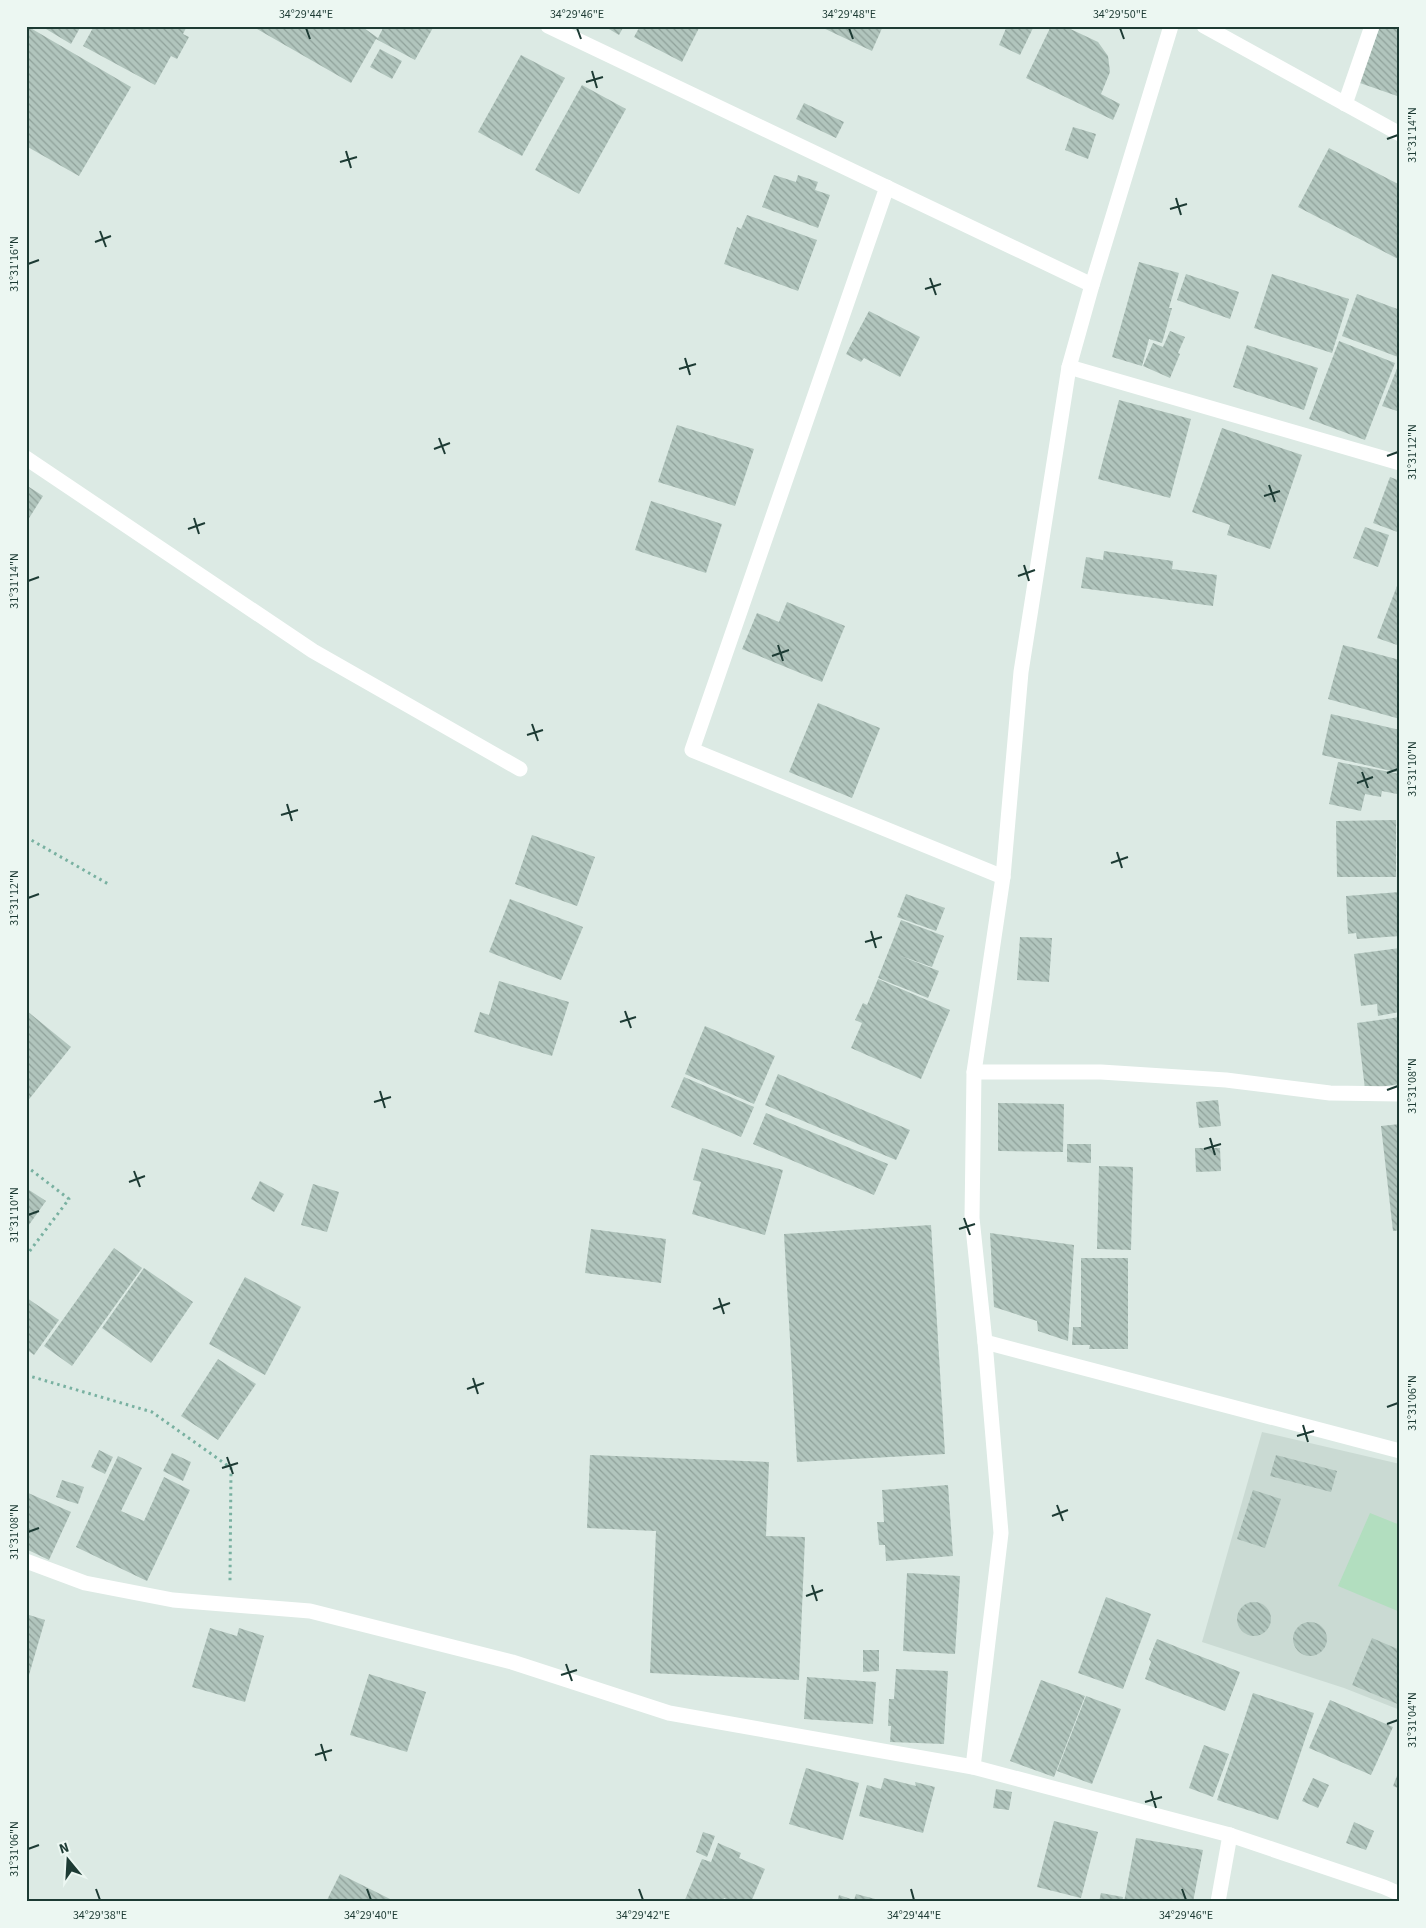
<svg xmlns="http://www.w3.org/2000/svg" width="1426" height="1928" font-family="'Source Sans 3',sans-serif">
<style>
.built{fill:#cadad3}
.pitch{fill:#b2debf}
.building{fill:url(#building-back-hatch)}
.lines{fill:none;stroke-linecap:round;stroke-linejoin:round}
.path{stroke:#79b1a1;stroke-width:3;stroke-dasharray:2.5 4;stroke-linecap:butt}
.minor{stroke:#fff;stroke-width:15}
.ticks{fill:none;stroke:#1d3b34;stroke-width:2}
.neatline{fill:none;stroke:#1d3b34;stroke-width:2}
.ticks-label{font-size:12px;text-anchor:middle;fill:#1d3b34}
</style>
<defs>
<pattern id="building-back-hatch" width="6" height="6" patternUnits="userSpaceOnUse" patternTransform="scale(1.25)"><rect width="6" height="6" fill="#b1c5bd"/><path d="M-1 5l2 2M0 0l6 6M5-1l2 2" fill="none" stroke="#8fa19a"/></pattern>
</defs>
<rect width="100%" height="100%" fill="#dceae4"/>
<path class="built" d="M1262,1432L1400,1464V1710L1344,1688L1202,1642Z"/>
<path class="pitch" d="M1370,1513L1400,1525V1612L1338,1586Z"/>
<g class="building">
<path d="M27,26L131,87L79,176L26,146Z"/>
<path d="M41,26H81L71,44Z"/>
<path d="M94,26H187L183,34L189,37L177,59L171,56L155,85L83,46Z"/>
<path d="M252,26H361L378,38L384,26H434L415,60L376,39L351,83Z"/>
<path d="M604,26H624L619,35Z"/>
<path d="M640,26H700L682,62L634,37Z"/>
<path d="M819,26H883L872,51Z"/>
<path d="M1007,26H1034L1020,55L999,45Z"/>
<path d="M1051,26H1064L1098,42L1108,56L1110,72L1101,94L1120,104L1113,120L1026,78Z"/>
<path d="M1380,26H1400V97L1360,83Z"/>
<path d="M380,49L402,61L392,79L370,67Z"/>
<path d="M521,55L565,78L522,156L478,132Z"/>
<path d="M582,85L626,109L579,194L535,170Z"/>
<path d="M804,103L844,122L836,138L796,119Z"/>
<path d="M1073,127L1096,134L1088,159L1065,150Z"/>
<path d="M1329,148L1400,185V260L1298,207Z"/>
<path d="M774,175L796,182L798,175L818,182L815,190L830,195L818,228L762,207Z"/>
<path d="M747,215L817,240L798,291L724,264L737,227L741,229Z"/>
<path d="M1139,262L1179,273L1169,308H1172L1162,343L1149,339L1142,366L1112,357Z"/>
<path d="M1186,274L1239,292L1230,319L1177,300Z"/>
<path d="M1272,274L1349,299L1332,353L1254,328Z"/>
<path d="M1357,294L1400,310V351L1398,357L1342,336Z"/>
<path d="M869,311L920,337L900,377L864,358L861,362L846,354Z"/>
<path d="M1170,331L1185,337L1178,353L1180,354L1170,378L1143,366L1153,343L1163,347Z"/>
<path d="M1339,341L1395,363L1365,440L1309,419Z"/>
<path d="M1247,345L1318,368L1304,410L1233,387Z"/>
<path d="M1400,361V412L1382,406Z"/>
<path d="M1119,400L1191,419L1170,498L1098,479Z"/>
<path d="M677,425L754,449L735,506L658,482Z"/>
<path d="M1222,428L1302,455L1270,549L1227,535L1230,525L1192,512Z"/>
<path d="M1390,477L1400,481V533L1373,523Z"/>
<path d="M26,485L43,496L26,523Z"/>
<path d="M651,501L722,524L706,573L635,550Z"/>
<path d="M1365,527L1389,535L1378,567L1353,558Z"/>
<path d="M1104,551L1173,561L1172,569L1217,575L1213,606L1081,588L1086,557L1103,560Z"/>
<path d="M1397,586L1400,587V646L1377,638Z"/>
<path d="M787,602L845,626L822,682L742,649L757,613L779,622Z"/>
<path d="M1343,645L1400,660V719L1328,699Z"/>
<path d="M818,703L880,728L852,798L789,772Z"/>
<path d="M1331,714L1400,730V773L1322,755Z"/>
<path d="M1338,762L1400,774L1397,794L1382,791L1381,797L1365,794L1361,811L1329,804Z"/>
<path d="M1396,820V877H1337L1336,821Z"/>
<path d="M532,835L595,857L577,906L515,884Z"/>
<path d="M1400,892V936L1357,939L1356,933L1348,934L1346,896Z"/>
<path d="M906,894L945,908L936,931L897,917Z"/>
<path d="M510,899L583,927L561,980L489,952Z"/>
<path d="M901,920L944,936L932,967L898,955L939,971L928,998L878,978Z"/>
<path d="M1020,937L1052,938L1049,982L1017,980Z"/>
<path d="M1400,948V1000L1398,1001L1399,1012L1378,1016L1377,1004L1361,1006L1354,954Z"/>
<path d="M878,979L950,1010L921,1079L851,1048L862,1023L855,1020L863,1003L867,1005Z"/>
<path d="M499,981L569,1002L552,1056L474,1032L480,1012L489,1015Z"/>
<path d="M27,1011L71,1047L26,1103V1013Z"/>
<path d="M1400,1017V1084L1365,1089L1357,1023Z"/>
<path d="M705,1026L775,1056L754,1104L685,1074Z"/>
<path d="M778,1074L910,1130L896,1160L765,1105Z"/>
<path d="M684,1077L754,1107L741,1137L671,1107Z"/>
<path d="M1218,1100L1221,1126L1199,1128L1196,1102Z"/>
<path d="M998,1103L1064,1104L1063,1152L998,1151Z"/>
<path d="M766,1113L888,1164L874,1195L753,1144Z"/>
<path d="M1400,1124V1230L1393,1231L1381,1126Z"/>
<path d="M1067,1144H1091V1163L1067,1162Z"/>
<path d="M702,1148L783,1170L765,1235L692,1214L701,1182L693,1180Z"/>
<path d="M1195,1148H1220L1221,1171L1196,1172Z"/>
<path d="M1099,1166L1133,1167L1131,1250L1097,1249Z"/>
<path d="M260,1181L284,1194L274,1212L251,1199Z"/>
<path d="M313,1184L339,1192L327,1232L301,1225Z"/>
<path d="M26,1188L46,1201L26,1229Z"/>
<path d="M931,1225L945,1454L797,1462L784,1234Z"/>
<path d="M591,1229L666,1239L661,1283L585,1273Z"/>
<path d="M990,1233L1074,1245L1068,1341L1038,1331L1037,1321L994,1307Z"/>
<path d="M114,1248L142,1268L72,1366L44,1346Z"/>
<path d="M1081,1258H1128V1349H1089L1090,1345H1072L1073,1327H1081Z"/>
<path d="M144,1268L193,1302L151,1363L102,1328Z"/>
<path d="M245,1277L301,1307L265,1375L209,1344Z"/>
<path d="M27,1298L59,1320L34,1355L26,1349Z"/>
<path d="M218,1359L256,1384L218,1440L181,1416Z"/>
<path d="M99,1450L113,1457L105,1474L91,1467Z"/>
<path d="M172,1453L191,1462L183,1481L163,1471Z"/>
<path d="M590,1455L769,1462L766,1536L805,1537L799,1680L650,1673L656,1531L587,1528Z"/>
<path d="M1276,1455L1337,1471L1331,1492L1270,1476Z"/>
<path d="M118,1456L142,1468L121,1511L144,1521L164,1477L190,1490L147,1581L76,1547Z"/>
<path d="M62,1480L84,1487L78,1504L56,1497Z"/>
<path d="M948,1485L953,1556L886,1561L885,1545H879L877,1522H884L882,1490Z"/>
<path d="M1253,1490L1281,1499L1265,1548L1237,1539Z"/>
<path d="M26,1492L71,1512L49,1560L26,1549V1523L28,1519H26Z"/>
<path d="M907,1573L960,1576L955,1654L903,1651Z"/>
<path d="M1106,1597L1151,1614L1123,1689L1078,1673Z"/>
<circle cx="1254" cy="1619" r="17"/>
<path d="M26,1614L45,1620L29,1675L26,1674Z"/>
<circle cx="1310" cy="1639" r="17"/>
<path d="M210,1628L237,1636L239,1628L264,1636L245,1702L192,1687Z"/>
<path d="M1372,1638L1400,1650V1705L1352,1685Z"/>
<path d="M1157,1639L1240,1672L1225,1711L1145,1679L1151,1662L1149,1659Z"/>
<path d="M863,1650H879V1671L863,1672Z"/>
<path d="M896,1669L948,1671L944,1744L890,1742L891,1726H888L889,1699H894Z"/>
<path d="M369,1674L426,1692L407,1752L350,1735Z"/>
<path d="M807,1677L876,1682L873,1724L804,1719Z"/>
<path d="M1041,1680L1085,1696L1054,1777L1010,1761Z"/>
<path d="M1253,1693L1314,1713L1278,1820L1217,1800Z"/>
<path d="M1086,1696L1121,1709L1092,1784L1057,1771Z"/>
<path d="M1330,1700L1393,1727L1371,1775L1309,1748Z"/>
<path d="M1204,1745L1229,1754L1213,1797L1189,1788Z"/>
<path d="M806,1768L859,1783L843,1840L789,1824Z"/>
<path d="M1400,1768V1789L1393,1786Z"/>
<path d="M884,1778L916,1786L915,1782L935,1787L923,1833L859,1816L867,1785L881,1789Z"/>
<path d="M1313,1778L1329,1785L1318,1808L1302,1801Z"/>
<path d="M996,1789L1012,1792L1009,1810L993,1808Z"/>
<path d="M1054,1821L1098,1832L1081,1898L1037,1887Z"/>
<path d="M1354,1822L1374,1831L1366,1850L1346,1843Z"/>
<path d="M703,1832L715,1836L707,1857L696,1852Z"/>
<path d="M1136,1838L1203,1850L1193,1902H1124Z"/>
<path d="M718,1843L741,1853L739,1858L765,1869L751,1902H733L724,1898L722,1902H684L702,1859L711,1862Z"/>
<path d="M340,1874L396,1902H326Z"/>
<path d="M1101,1893L1123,1897L1122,1902H1099Z"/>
<path d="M856,1894L883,1901V1902H837L839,1895L854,1900Z"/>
</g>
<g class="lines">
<g class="path">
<path d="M26,837L110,885"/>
<path d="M26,1166L69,1199L26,1256"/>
<path d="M26,1375L152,1412L231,1468L230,1581"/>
</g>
<g class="minor">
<path d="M548,26L1092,285"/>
<path d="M1204,26L1400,134"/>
<path d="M1345,104L1372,26"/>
<path d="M887,187L692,750L1003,877"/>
<path d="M1069,367L1400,463"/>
<path d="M26,458L313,651L520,769"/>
<path d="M974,1072H1101L1226,1080L1330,1093L1400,1094"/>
<path d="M985,1342L1400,1451"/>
<path d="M26,1561L85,1583L173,1600L310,1611L512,1662L669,1713L973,1767L1230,1835L1384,1887L1400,1894"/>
<path d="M973,1767L1001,1533L985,1342L972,1218L974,1072L1003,877L1021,672L1069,367L1092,285L1171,26"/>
<path d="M1218,1902L1230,1835"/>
</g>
</g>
<path class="ticks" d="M306,28L310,39M577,28L581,39M849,28L853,39M1120,28L1124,39M592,71L597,88M586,82L603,77M1387,139L1398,135M346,151L351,168M340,162L357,157M1176,198L1181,215M1170,209L1187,204M100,231L106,247M95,242L111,236M28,264L39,260M930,278L936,295M925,289L941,284M685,358L690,375M679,369L696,364M439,438L445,454M434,449L450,443M1387,456L1398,452M1269,485L1275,502M1264,496L1280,491M194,518L199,534M188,529L205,523M1024,565L1029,581M1018,576L1035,570M28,581L39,577M778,645L783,661M772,656L789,650M532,724L538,741M527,735L543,730M1362,772L1368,788M1387,773L1398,769M1357,783L1373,777M287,804L292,821M281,815L298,810M1117,852L1122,868M1111,863L1128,857M28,898L39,894M871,931L876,948M865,942L882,937M625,1011L631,1028M620,1022L636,1017M1387,1090L1398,1086M380,1091L385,1108M374,1102L391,1097M1210,1138L1215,1155M1204,1149L1221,1144M134,1171L140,1187M129,1182L145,1176M28,1215L39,1211M964,1218L970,1235M959,1229L975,1224M719,1298L724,1314M713,1309L730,1303M473,1378L478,1394M467,1389L484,1383M1387,1407L1398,1403M1303,1425L1308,1442M1297,1436L1314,1431M227,1457L233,1474M222,1468L238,1463M1057,1505L1063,1521M1052,1516L1068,1510M28,1532L39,1528M812,1585L817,1601M806,1596L823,1590M566,1664L572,1681M561,1675L577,1670M1387,1724L1398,1720M321,1744L326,1761M315,1755L332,1750M1151,1791L1156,1808M1145,1802L1162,1797M28,1849L39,1845M96,1889L100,1900M367,1889L371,1900M639,1889L643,1900M911,1889L914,1900M1182,1889L1186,1900"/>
<rect width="1426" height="1928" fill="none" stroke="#ecf7f2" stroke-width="55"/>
<g transform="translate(68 1860) rotate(342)" stroke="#ecf7f2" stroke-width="4" paint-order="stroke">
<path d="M0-4L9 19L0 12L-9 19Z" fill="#1d3b34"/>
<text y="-8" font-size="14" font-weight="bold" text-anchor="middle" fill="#1d3b34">N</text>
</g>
<rect x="28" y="28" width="1370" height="1872" class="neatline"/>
<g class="ticks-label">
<text x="306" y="18">34°29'44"E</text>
<text x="577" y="18">34°29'46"E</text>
<text x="849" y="18">34°29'48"E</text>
<text x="1120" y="18">34°29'50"E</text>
<text transform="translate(1412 135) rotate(-90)" y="4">31°31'14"N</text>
<text transform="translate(14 264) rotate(-90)" y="4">31°31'16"N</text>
<text transform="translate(1412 452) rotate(-90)" y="4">31°31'12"N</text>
<text transform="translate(14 581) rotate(-90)" y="4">31°31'14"N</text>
<text transform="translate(1412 769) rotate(-90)" y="4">31°31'10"N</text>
<text transform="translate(14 898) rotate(-90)" y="4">31°31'12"N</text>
<text transform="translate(1412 1086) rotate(-90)" y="4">31°31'08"N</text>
<text transform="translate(14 1215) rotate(-90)" y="4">31°31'10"N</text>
<text transform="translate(1412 1403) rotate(-90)" y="4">31°31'06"N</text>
<text transform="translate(14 1532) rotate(-90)" y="4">31°31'08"N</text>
<text transform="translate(1412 1720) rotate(-90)" y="4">31°31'04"N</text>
<text transform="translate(14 1849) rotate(-90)" y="4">31°31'06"N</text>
<text x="100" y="1919">34°29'38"E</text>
<text x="371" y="1919">34°29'40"E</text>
<text x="643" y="1919">34°29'42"E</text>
<text x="914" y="1919">34°29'44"E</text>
<text x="1186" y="1919">34°29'46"E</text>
</g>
</svg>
